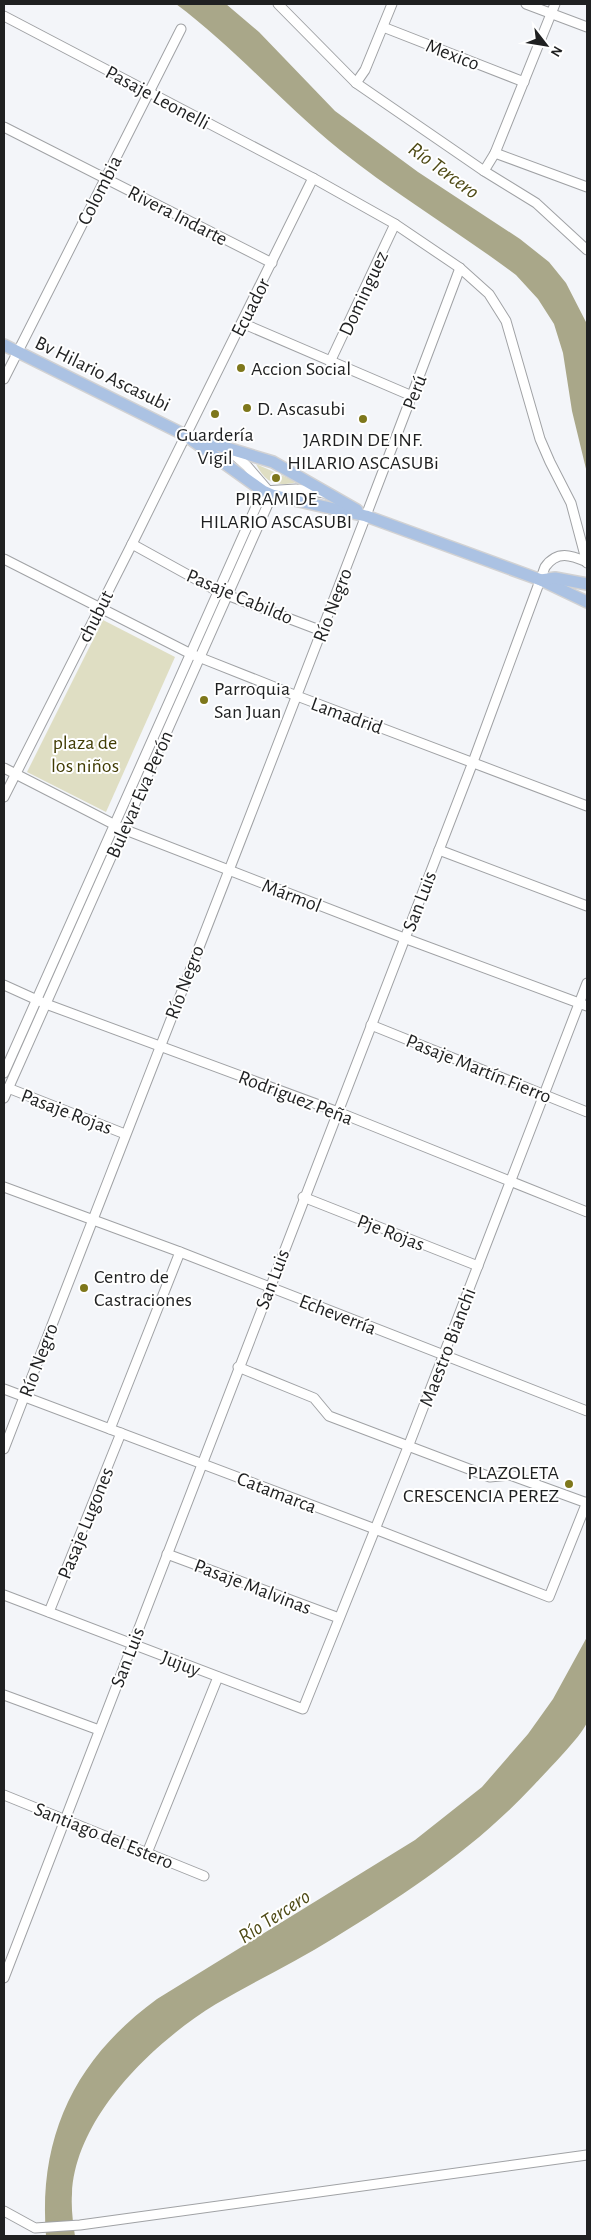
<svg xmlns="http://www.w3.org/2000/svg" width="591" height="2240" font-family="'Alegreya Sans',sans-serif">
<style>
.green{fill:#dfdec3}
.water{fill:#a9a789}
.lines{fill:none;stroke-linecap:round;stroke-linejoin:round}
.minor-casing{stroke:#a0a2a5;stroke-width:11}
.major-casing{stroke:#d2d2d3;stroke-width:14}
.minor{stroke:#fff;stroke-width:9}
.major{stroke:#abc2e3;stroke-width:11}
.poi-dot{fill:#7e771b;stroke:#fff;stroke-width:2}
.labels{text-anchor:middle;stroke-width:4;stroke-linejoin:round;paint-order:stroke}
.street-label{font-size:20px;fill:#1f2021;stroke:#fff}
.poi-label{font-size:20px;fill:#1f2021;stroke:#fff;text-anchor:start}
.park-label{font-size:20px;fill:#413c04;stroke:#fff}
.water-label{font-size:21px;font-style:italic;fill:#4e4a15;stroke:#fff}
</style>
<rect width="100%" height="100%" fill="#f3f5f9"/>
<g class="green">
<path d="M256,464L297,482C277,487 266,484 256,464Z"/>
<path d="M103,620L175,657L106,812L27,772Z"/>
</g>
<g class="water">
<path d="M176,4H226L259,32L335,111L418,172L520,239L549,262L566,283L587,324V473L572,411L563,353L554,324L538,299L516,275C459,232 396,195 340,150C283,104 235,48 176,4Z"/>
<path d="M587,1637C587,1656 587,1676 587,1696C587,1704 589,1714 587,1722C584,1734 543,1775 533,1786C475,1848 406,1894 334,1938C296,1962 255,1981 216,2004C154,2042 75,2117 72,2194C71,2208 73,2223 75,2236H46C38,2135 76,2058 157,1999L415,1840L482,1787L528,1734L553,1699Z"/>
</g>
<g class="lines">
<g class="minor-casing">
<g id="minor">
<path d="M278,4L356,83L484,171L536,203L587,250"/>
<path d="M526,4L587,27"/>
<path d="M4,16L313,178L395,224L460,268L489,294L506,321L540,439L550,462L571,503L587,563"/>
<path d="M383,27L524,82"/>
<path d="M356,83L365,70L392,4"/>
<path d="M4,127L272,263"/>
<path d="M495,153L587,187"/>
<path d="M484,171L495,153L555,4"/>
<path d="M242,323L412,396"/>
<path d="M330,362L395,224"/>
<path d="M4,379L181,29"/>
<path d="M132,544L219,592L322,631"/>
<path d="M4,559L191,654L297,696L587,806"/>
<path d="M4,768L123,829L404,938L587,1006"/>
<path d="M4,797L132,544L313,178"/>
<path d="M439,850L587,906"/>
<path d="M4,985L46,1004L338,1112L587,1212"/>
<path d="M371,1025L587,1112"/>
<path d="M4,1073L263,491L296,489L325,493"/>
<path d="M8,1088L125,1134"/>
<path d="M4,1098L272,495L247,466L227,449"/>
<path d="M4,1187L180,1252L587,1411"/>
<path d="M303,1197L478,1266"/>
<path d="M238,1367L314,1398L329,1416L490,1477L510,1475L587,1503"/>
<path d="M4,1389L375,1529L549,1597L587,1502"/>
<path d="M110,1429L180,1252"/>
<path d="M4,1449C156,1055 312,663 460,268"/>
<path d="M167,1554L339,1618"/>
<path d="M4,1595L303,1709L408,1447L587,983"/>
<path d="M49,1612L121,1433"/>
<path d="M4,1695L99,1730"/>
<path d="M4,1795L204,1876"/>
<path d="M147,1853L218,1677"/>
<path d="M4,1978L473,762L545,567C557,550 571,555 587,562"/>
<path d="M4,2211L35,2228L80,2225L587,2155"/>
</g>
</g>
<g class="major-casing">
<g id="major">
<path d="M4,345L185,435L263,491L272,495L366,516L541,580L587,602"/>
<path d="M194,438L273,462L357,510"/>
<path d="M541,580L555,578L587,584"/>
</g>
</g>
<use href="#minor" class="minor"/>
<use href="#major" class="major"/>
</g>
<g class="poi-dot">
<circle cx="241" cy="368" r="5"/>
<circle cx="247" cy="408" r="5"/>
<circle cx="215" cy="414" r="5"/>
<circle cx="363" cy="419" r="5"/>
<circle cx="276" cy="478" r="5"/>
<circle cx="204" cy="700" r="5"/>
<circle cx="84" cy="1288" r="5"/>
<circle cx="569" cy="1484" r="5"/>
</g>
<g class="labels">
<g class="street-label">
<text transform="translate(453 54) rotate(21)" y="7">Mexico</text>
<text transform="translate(158 97) rotate(28)" y="7">Pasaje Leonelli</text>
<text transform="translate(99 190) rotate(-63)" y="7">Colombia</text>
<text transform="translate(178 215) rotate(27)" y="7">Rivera Indarte</text>
<text transform="translate(363 293) rotate(-65)" y="7">Dominguez</text>
<text transform="translate(250 307) rotate(-63)" y="7">Ecuador</text>
<text transform="translate(103 373) rotate(26)" y="7">Bv Hilario Ascasubi</text>
<text transform="translate(414 392) rotate(-69)" y="7">Perú</text>
<text transform="translate(240 596) rotate(23)" y="7">Pasaje Cabildo</text>
<text transform="translate(332 605) rotate(-69)" y="7">Río Negro</text>
<text transform="translate(95 616) rotate(-63)" y="7">chubut</text>
<text transform="translate(347 715) rotate(20)" y="7">Lamadrid</text>
<text transform="translate(139 794) rotate(-66)" y="7">Bulevar Eva Perón</text>
<text transform="translate(292 895) rotate(21)" y="7">Mármol</text>
<text transform="translate(419 901) rotate(-69)" y="7">San Luis</text>
<text transform="translate(184 982) rotate(-69)" y="7">Río Negro</text>
<text transform="translate(479 1068) rotate(22)" y="7">Pasaje Martín Fierro</text>
<text transform="translate(296 1097) rotate(21)" y="7">Rodriguez Peña</text>
<text transform="translate(67 1111) rotate(21)" y="7">Pasaje Rojas</text>
<text transform="translate(391 1232) rotate(21)" y="7">Pje Rojas</text>
<text transform="translate(272 1279) rotate(-69)" y="7">San Luis</text>
<text transform="translate(338 1314) rotate(21)" y="7">Echeverría</text>
<text transform="translate(447 1347) rotate(-69)" y="7">Maestro Bianchi</text>
<text transform="translate(38 1360) rotate(-69)" y="7">Río Negro</text>
<text transform="translate(277 1492) rotate(21)" y="7">Catamarca</text>
<text transform="translate(85 1523) rotate(-68)" y="7">Pasaje Lugones</text>
<text transform="translate(253 1586) rotate(21)" y="7">Pasaje Malvinas</text>
<text transform="translate(127 1657) rotate(-69)" y="7">San Luis</text>
<text transform="translate(181 1663) rotate(21)" y="7">Jujuy</text>
<text transform="translate(104 1835) rotate(22)" y="7">Santiago del Estero</text>
</g>
<g class="poi-label">
<text x="251" y="375">Accion Social</text>
<text x="257" y="415">D. Ascasubi</text>
<text x="215" y="441" text-anchor="middle">Guardería<tspan x="215" dy="23">Vigil</tspan></text>
<text x="363" y="446" text-anchor="middle">JARDIN DE INF.<tspan x="363" dy="23">HILARIO ASCASUBi</tspan></text>
<text x="276" y="505" text-anchor="middle">PIRAMIDE<tspan x="276" dy="23">HILARIO ASCASUBI</tspan></text>
<text x="214" y="695">Parroquia<tspan x="214" dy="23">San Juan</tspan></text>
<text x="94" y="1283">Centro de<tspan x="94" dy="23">Castraciones</tspan></text>
<text x="559" y="1479" text-anchor="end">PLAZOLETA<tspan x="559" dy="23">CRESCENCIA PEREZ</tspan></text>
</g>
<g class="park-label">
<text x="85" y="749">plaza de<tspan x="85" dy="23">los niños</tspan></text>
</g>
<g class="water-label">
<text transform="translate(444 170) rotate(36)" y="7">Río Tercero</text>
<text transform="translate(274 1916) rotate(-33)" y="7">Río Tercero</text>
</g>
</g>
<rect width="591" height="2240" fill="none" stroke="#1f2021" stroke-width="10"/>
<g transform="translate(546 45) rotate(121)" stroke="#ffffff" stroke-width="4" paint-order="stroke">
<path d="M0-4L9 19L0 12L-9 19Z" fill="#1f2021"/>
<text y="-8" font-size="14" font-weight="bold" text-anchor="middle" fill="#1f2021">N</text>
</g>
</svg>
